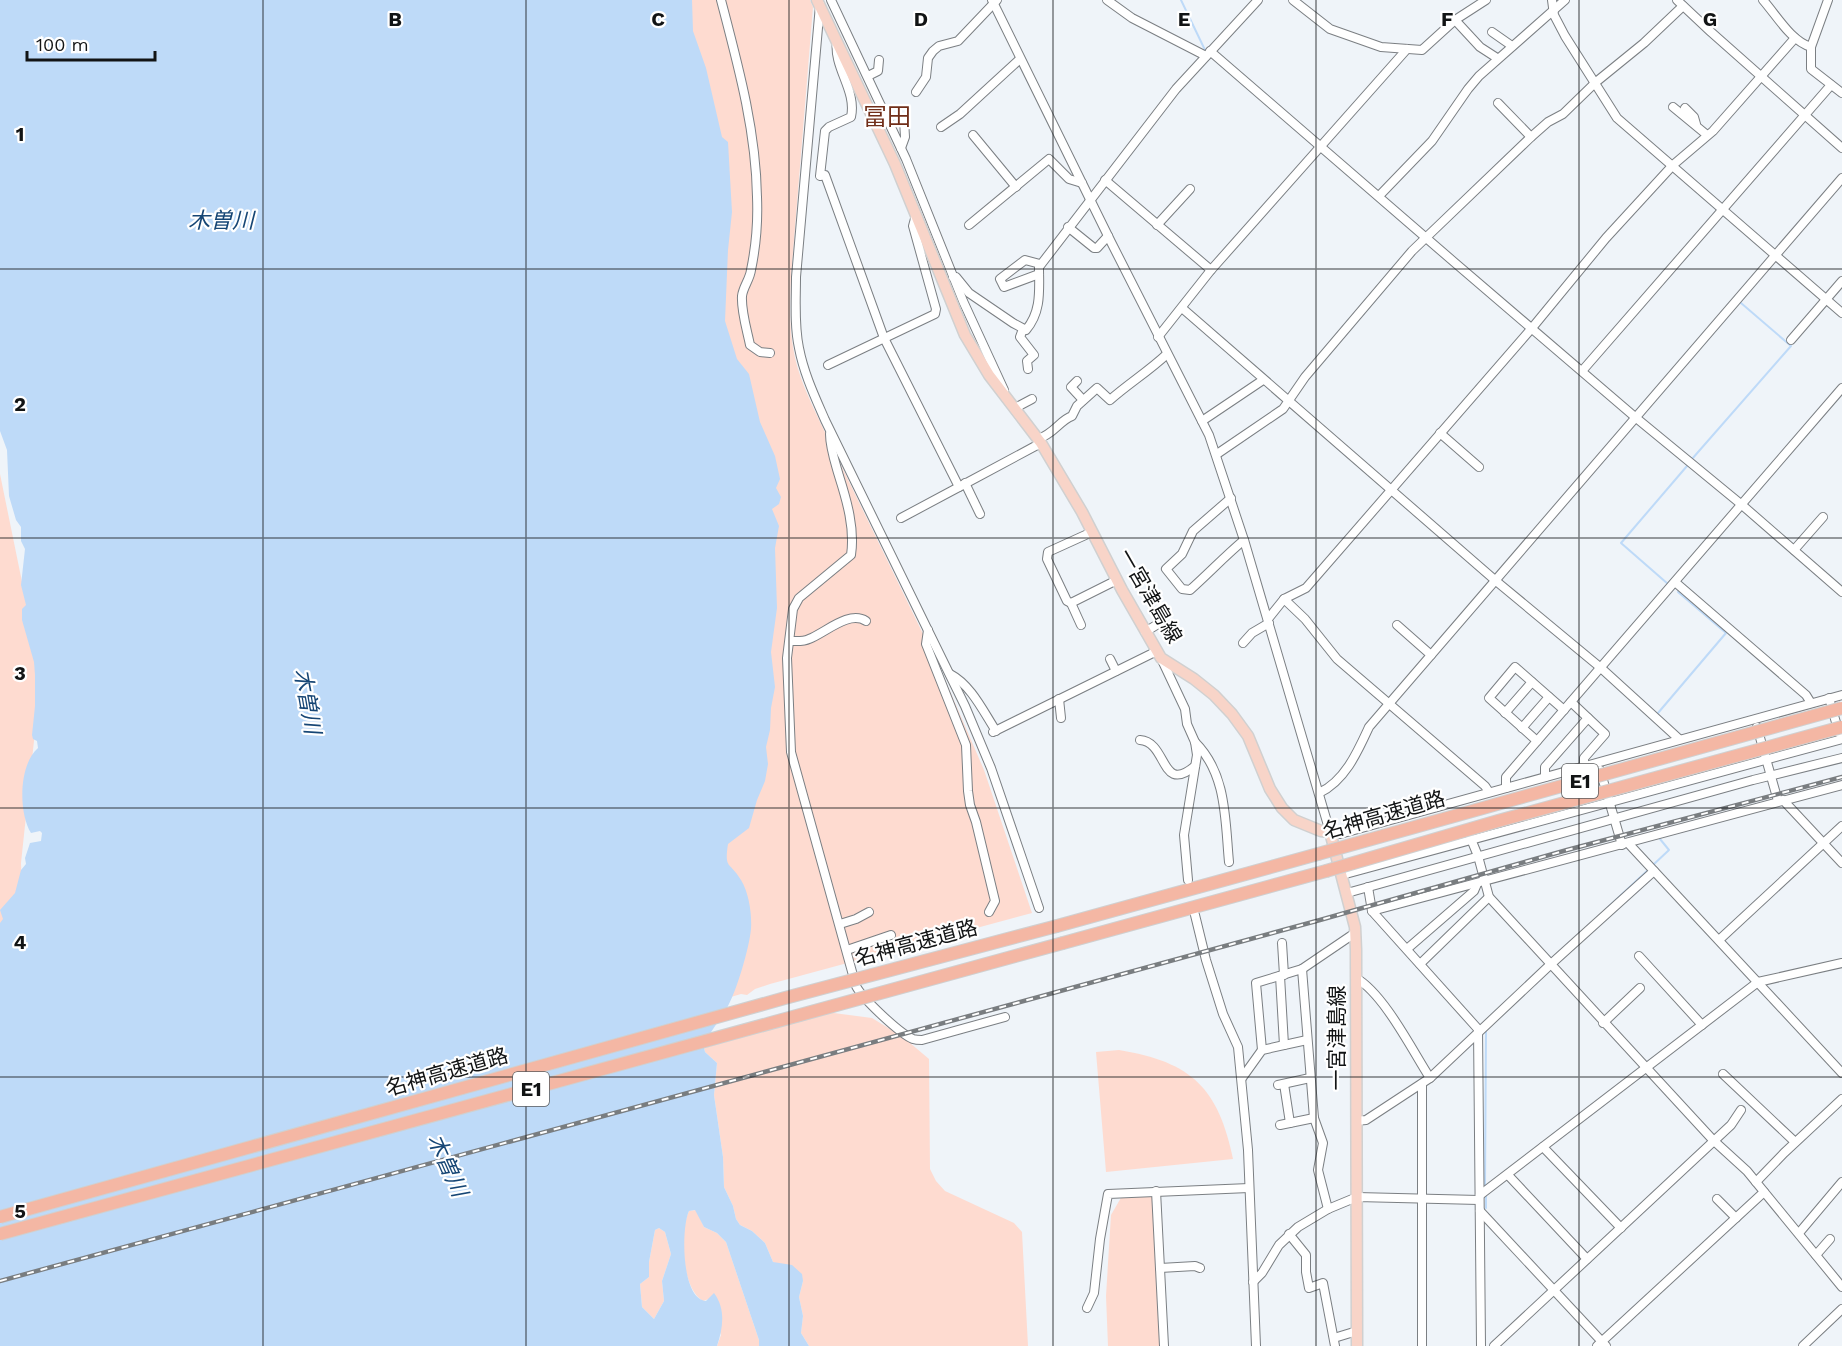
<svg xmlns="http://www.w3.org/2000/svg" width="1842" height="1346" font-family="'Work Sans','Noto Sans JP',sans-serif">
<style>
.green{fill:#fedbd0}
.water{fill:#bedaf8;fill-rule:evenodd}
.lines{fill:none;stroke-linecap:round;stroke-linejoin:round}
.stream{stroke:#bedaf8;stroke-width:2}
.minor-casing{stroke:#7b7f83;stroke-width:10}
.major-casing{stroke:#d0d0d0;stroke-width:13}
.highway-casing{stroke:#d0d0d0;stroke-width:14}
.minor{stroke:#fff;stroke-width:8}
.major{stroke:#f8d4c8;stroke-width:10}
.highway{stroke:#f4b7a4;stroke-width:12}
.rail-casing{stroke:#797d80;stroke-width:4.5}
.rail{stroke:#fff;stroke-width:2;stroke-dasharray:7;stroke-linecap:butt}
.highway-bridge-casing{stroke:#d0d0d0;stroke-width:14;stroke-linecap:butt}
.highway-bridge{stroke:#f4b7a4;stroke-width:12}
.grid{fill:none;stroke:#121415;stroke-width:1.5;stroke-opacity:0.55}
.labels{text-anchor:middle;stroke-width:4.5;stroke-linejoin:round;paint-order:stroke}
.shield{fill:#fff;stroke:#595a5b;stroke-width:1.5}
.shield-label{font-size:20px;font-weight:bold;fill:#121415}
.street-label{font-size:21px;fill:#121415;stroke:#fff}
.water-label{font-size:22px;font-style:italic;fill:#164675;stroke:#fff}
.quarter-label{font-size:24px;fill:#702e19;stroke:#fff}
.grid-label{font-size:20px;text-anchor:middle;font-weight:bold;fill:#121415;stroke:#fff;stroke-width:4.5;stroke-linejoin:round;paint-order:stroke}
</style>
<rect width="100%" height="100%" fill="#eff4f9"/>
<g class="green">
<path d="M677,0H810L813,7L791,277C790,301 789,324 793,347C797,374 809,398 820,422L943,675L984,770L1032,913L770,984L755,989L747,995L741,994L724,999L722,876L774,557L773,515L727,339Z"/>
<path d="M0,474L41,675L21,863L25,985L0,1170Z"/>
<path d="M826,1012L872,1018L903,1037L929,1059L930,1169L936,1181L945,1191L1014,1223L1022,1232L1028,1346H809L801,1333L803,1316L799,1297L803,1281L785,1264H778L773,1262L765,1243L752,1231L740,1225L736,1219L733,1206L724,1187L723,1157L714,1095L717,1063L705,1052L704,1048Z"/>
<path d="M1119,1050C1192,1062 1218,1088 1233,1159L1106,1172L1096,1052Z"/>
<path d="M1154,1194L1161,1346H1108L1106,1296L1111,1215L1122,1196Z"/>
<path d="M696,1210L704,1227L717,1233L726,1242L759,1340V1346H717L721,1335L709,1299L703,1301C681,1288 679,1232 689,1211Z"/>
<path d="M659,1228L665,1232L671,1254L662,1281L664,1301L654,1319L642,1307L640,1284L649,1277V1262L655,1230Z"/>
</g>
<path class="water" d="M0,0H692L693,31L706,68L722,137L728,142L732,212L728,250L725,321L737,359L749,374L760,422L775,456L780,479L776,488L781,497L779,504L772,509L779,526L775,548L777,608L771,652L775,687L771,708L770,730L766,747L768,764L765,781L757,800L749,828L728,844C724,870 730,861 741,880C749,893 752,914 751,929C749,949 737,990 727,1008C720,1021 707,1034 704,1048L705,1052L717,1063L714,1095L723,1157L724,1187L733,1206L736,1219L740,1225L752,1231L765,1243L773,1262L792,1265L802,1274L803,1281L799,1297L803,1316L801,1333L809,1346H759V1340L726,1242L717,1233L704,1227L695,1210L689,1211C681,1228 681,1299 706,1301L714,1293C726,1309 723,1328 717,1346H0V923L3,919L0,910L15,893L21,870L26,864L25,858L30,843L41,841L42,833L40,831L31,833C18,812 19,764 38,748L37,741L33,739L32,735L35,706V675L34,662L22,620V609L26,605L21,585L25,549L21,541V527L16,520L9,496L7,450L0,431ZM659,1228L665,1232L671,1254L662,1281L664,1301L654,1319L642,1307L640,1284L649,1277V1262L655,1230Z"/>
<g class="lines">
<g class="stream">
<path d="M1181,0L1205,50"/>
<path d="M1692,459L1791,346L1741,303"/>
<path d="M1668,584L1621,543L1687,466"/>
<path d="M1658,713L1726,633L1678,592"/>
<path d="M1653,865L1669,850L1660,839"/>
<path d="M1604,911L1648,870"/>
<path d="M1485,1185L1486,1032"/>
<path d="M1486,1196V1208"/>
</g>
<g class="minor-casing">
<g id="minor">
<path d="M721,0C738,65 756,130 757,197C758,221 756,246 751,270C750,279 743,287 742,296C741,311 747,330 750,345L760,352L770,353"/>
<path d="M831,0L906,159L963,301L1004,390"/>
<path d="M992,0L1111,242L1209,435L1244,540L1330,832L1340,834L1842,695"/>
<path d="M1107,0L1132,18L1206,56"/>
<path d="M1293,0L1330,29L1381,47L1422,50L1455,20L1486,0"/>
<path d="M1552,0L1554,15L1565,36L1617,118L1842,313"/>
<path d="M1677,0L1711,32L1842,148"/>
<path d="M1763,0C1777,16 1791,41 1811,47V69L1842,93"/>
<path d="M820,5L796,277C796,300 794,325 799,348C804,374 815,397 825,420L965,706L991,768L1039,908"/>
<path d="M1455,20L1480,47L1497,58"/>
<path d="M1492,32L1512,46"/>
<path d="M837,41C833,68 857,90 851,117L829,127L825,131L820,176L825,175L884,338L959,487L1041,443"/>
<path d="M1811,47L1828,0"/>
<path d="M1210,51L1454,262L1635,417L1742,505L1842,592"/>
<path d="M868,76L878,71L879,60"/>
<path d="M916,92L926,77L928,58L933,51L939,46L958,41L997,0"/>
<path d="M1498,103L1531,137"/>
<path d="M1673,107L1707,135"/>
<path d="M1685,108L1694,117L1696,124"/>
<path d="M941,127L960,114L1020,59"/>
<path d="M973,135L1016,187"/>
<path d="M901,148L905,137L904,120"/>
<path d="M1105,180L1211,270"/>
<path d="M1379,196L1432,141L1468,89L1479,76L1565,0"/>
<path d="M969,225L1049,159L1069,179L1082,183"/>
<path d="M1157,225L1190,189"/>
<path d="M1068,227L1094,248H1097L1108,236"/>
<path d="M1039,274L1004,287L1000,279L1025,260L1040,264"/>
<path d="M953,277H956L969,293L1013,323L1026,330C1042,311 1039,289 1039,267L1176,89L1258,0"/>
<path d="M1182,308L1496,581L1601,668L1679,739"/>
<path d="M1023,329L1020,337L1034,355L1027,361L1028,369"/>
<path d="M1158,337L1211,270L1407,49"/>
<path d="M1791,340L1842,281"/>
<path d="M828,365L935,314L936,309L913,226L916,215"/>
<path d="M1582,371L1831,85"/>
<path d="M1077,381L1071,387L1083,400"/>
<path d="M1015,408L1032,399"/>
<path d="M1202,421L1263,380"/>
<path d="M1440,433L1479,467"/>
<path d="M830,434C830,448 835,462 839,476C847,501 855,529 851,555L799,598L793,609L787,658L791,752L856,986C862,998 900,1034 913,1039C916,1040 919,1040 922,1040L1005,1017"/>
<path d="M1038,439C1055,433 1059,421 1072,416L1077,406L1097,388L1110,400C1128,384 1149,371 1167,354"/>
<path d="M1217,454L1283,409L1305,377L1412,251L1531,137L1548,122L1563,114L1596,82L1644,43L1683,6"/>
<path d="M965,483L980,514"/>
<path d="M1231,498L1193,531L1182,554L1166,569L1182,589L1190,590C1209,573 1225,556 1244,540"/>
<path d="M901,518L959,487"/>
<path d="M1092,532L1048,552L1047,559L1067,601L1071,603L1117,580"/>
<path d="M1794,550L1823,517"/>
<path d="M1675,582L1806,695L1811,703"/>
<path d="M1284,599L1305,619L1337,659L1485,786L1489,792"/>
<path d="M1071,603L1081,625"/>
<path d="M1268,619L1284,599L1306,588L1532,328L1606,238L1673,165L1713,131L1795,38"/>
<path d="M1397,625L1431,655"/>
<path d="M928,630L926,644L966,745L968,791L970,805L976,822L995,901L989,912"/>
<path d="M1145,632L1158,624"/>
<path d="M790,641C796,641 803,642 809,639C825,633 849,610 866,621"/>
<path d="M1243,643L1252,633L1269,623"/>
<path d="M1161,658L1185,709L1187,724L1195,742L1197,755L1184,835L1188,880"/>
<path d="M1110,659L1116,671"/>
<path d="M950,674C971,685 983,711 996,731"/>
<path d="M1829,698L1839,733"/>
<path d="M1059,699L1061,718"/>
<path d="M1571,702L1605,734L1584,758V765"/>
<path d="M1505,713L1532,682"/>
<path d="M1757,727L1778,801"/>
<path d="M1522,728L1549,697"/>
<path d="M993,732L1157,651"/>
<path d="M1140,740C1168,742 1160,795 1195,766"/>
<path d="M1537,741L1489,698L1515,667L1564,710"/>
<path d="M1195,742C1227,774 1225,820 1229,862"/>
<path d="M1600,770L1622,845"/>
<path d="M1545,777V767L1588,718"/>
<path d="M1506,788V777L1842,388"/>
<path d="M1319,793C1345,781 1358,751 1369,727L1842,178"/>
<path d="M1783,800L1842,863"/>
<path d="M1471,839L1478,856L1489,897L1713,1140L1747,1171L1842,1287"/>
<path d="M1628,843L1842,1073"/>
<path d="M1342,875L1842,739"/>
<path d="M1368,887L1372,911"/>
<path d="M1347,893L1753,780L1842,758"/>
<path d="M1195,915L1206,960L1223,1014L1238,1047L1248,1150L1256,1346"/>
<path d="M840,924L856,919L869,912"/>
<path d="M1719,940L1842,826"/>
<path d="M1282,943L1284,975"/>
<path d="M1407,949L1474,891L1477,884"/>
<path d="M847,950L891,935"/>
<path d="M1639,956L1702,1025"/>
<path d="M1420,964L1489,897"/>
<path d="M1302,969L1355,933"/>
<path d="M1280,976L1284,1045"/>
<path d="M1356,978C1384,994 1412,1050 1430,1078"/>
<path d="M1603,1023L1640,988"/>
<path d="M1262,1050L1256,983L1302,969L1314,1118L1323,1143L1318,1170L1328,1209"/>
<path d="M1723,1074L1795,1142"/>
<path d="M1242,1078L1262,1050L1307,1040"/>
<path d="M1284,1084L1290,1123"/>
<path d="M1422,1084V1346"/>
<path d="M1278,1085L1310,1078"/>
<path d="M1356,1121L1366,1120L1430,1078L1551,964L1654,871"/>
<path d="M1280,1125L1314,1118"/>
<path d="M1543,1147L1621,1228"/>
<path d="M1508,1175L1587,1259"/>
<path d="M1756,1182L1784,1153L1842,1099"/>
<path d="M1156,1191L1164,1346"/>
<path d="M1480,1195L1758,982L1842,963"/>
<path d="M1717,1199L1736,1218"/>
<path d="M1480,1211L1606,1346"/>
<path d="M1799,1233L1842,1182"/>
<path d="M1289,1234L1306,1255V1272L1309,1288L1323,1283L1335,1346"/>
<path d="M1816,1255L1830,1239"/>
<path d="M1160,1268L1195,1266L1200,1268"/>
<path d="M1253,1282L1262,1273L1279,1245L1298,1227L1328,1209L1357,1197L1479,1200"/>
<path d="M1087,1308L1094,1293L1100,1239L1108,1194L1249,1188"/>
<path d="M1334,1338L1357,1331"/>
<path d="M1481,1346L1478,1029L1372,911L1842,785"/>
<path d="M1494,1346L1731,1125L1741,1110"/>
<path d="M1597,1346L1764,1192"/>
<path d="M1803,1346L1842,1309"/>
</g>
</g>
<g class="major-casing">
<path id="major" d="M817,0L895,164L965,335L989,375L1041,443L1082,512L1122,590L1161,658L1194,679L1214,695L1232,714L1248,736L1270,789L1282,808L1294,820L1321,831L1330,832L1355,927L1356,950L1357,1346"/>
</g>
<g class="highway-casing">
<g id="highway">
<path d="M1057,926L1318,854"/>
<path d="M1063,943L1326,871"/>
</g>
</g>
<use href="#minor" class="minor"/>
<use href="#major" class="major"/>
<use href="#highway" class="highway"/>
<g class="rail-casing">
<path id="rail" d="M0,1281L1320,920L1567,850L1842,777"/>
</g>
<use href="#rail" class="rail"/>
<g class="highway-bridge-casing">
<g id="highway-bridge">
<path d="M1318,854L1842,708"/>
<path d="M1326,871L1498,821L1842,727"/>
<path d="M0,1217L785,998L1057,926"/>
<path d="M0,1234L1063,943"/>
</g>
</g>
<use href="#highway-bridge" class="highway-bridge"/>
</g>
<path class="grid" d="M263,0V1346M526,0V1346M789,0V1346M1053,0V1346M1316,0V1346M1579,0V1346M0,269H1842M0,538H1842M0,808H1842M0,1077H1842"/>
<g class="labels">
<g class="shield">
<rect x="1562" y="764" width="36" height="34" rx="4.5"/>
<rect x="513" y="1072" width="36" height="34" rx="4.5"/>
</g>
<g class="shield-label">
<text x="1580" y="788">E1</text>
<text x="531" y="1096">E1</text>
</g>
<g class="street-label">
<text transform="translate(1150 596) rotate(60)" y="7">一宮津島線</text>
<text transform="translate(1384 815) rotate(-16)" y="7">名神高速道路</text>
<text transform="translate(916 943) rotate(-15)" y="7">名神高速道路</text>
<text transform="translate(1337 1038) rotate(-90)" y="7">一宮津島線</text>
<text transform="translate(447 1072) rotate(-16)" y="7">名神高速道路</text>
</g>
<g class="water-label">
<text x="221" y="228">木曽川</text>
<text transform="translate(308 701) rotate(80)" y="8">木曽川</text>
<text transform="translate(448 1165) rotate(66)" y="8">木曽川</text>
</g>
<g class="quarter-label">
<text x="887" y="125">冨田</text>
</g>
</g>
<g class="grid-label">
<text x="395" y="26">B</text>
<text x="658" y="26">C</text>
<text x="921" y="26">D</text>
<text x="1184" y="26">E</text>
<text x="1447" y="26">F</text>
<text x="1710" y="26">G</text>
<text x="20" y="141">1</text>
<text x="20" y="411">2</text>
<text x="20" y="680">3</text>
<text x="20" y="949">4</text>
<text x="20" y="1218">5</text>
</g>
<path d="M27 51v9h128v-9" fill="none" stroke="#121415" stroke-width="3"/>
<text x="36" y="51" font-size="18" fill="#121415" stroke="#ffffff" stroke-width="4.5" paint-order="stroke">100 m</text>
</svg>
